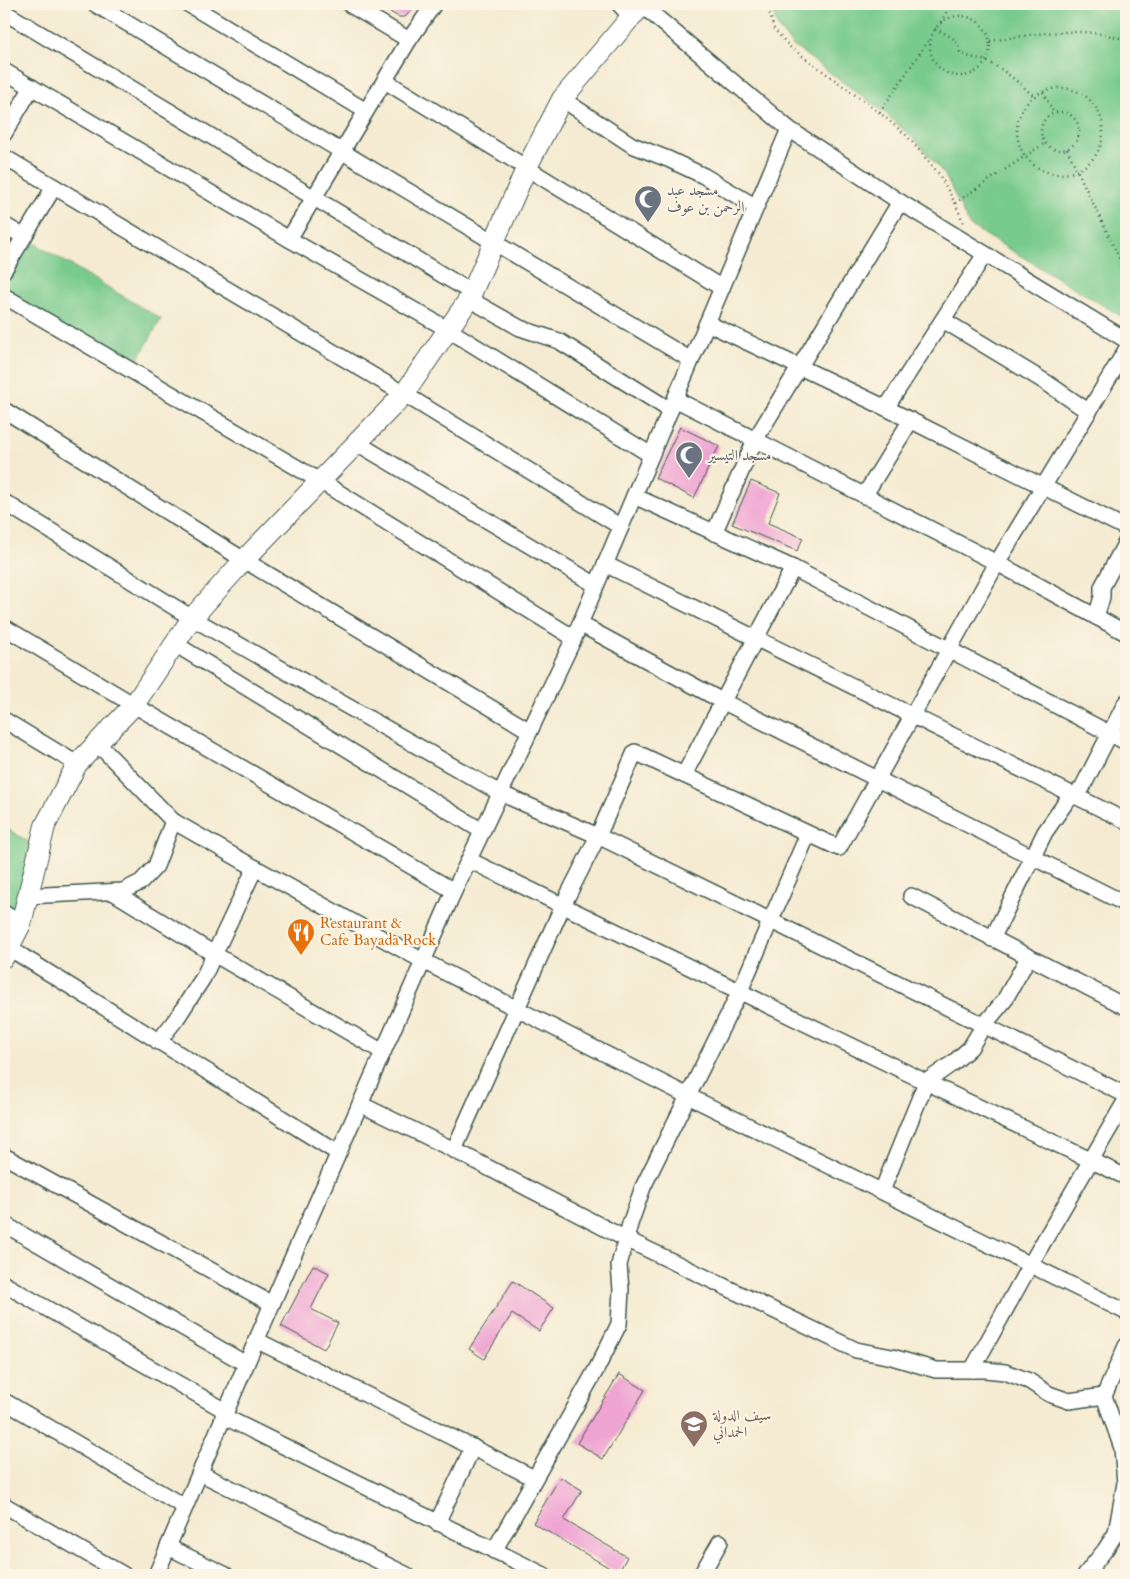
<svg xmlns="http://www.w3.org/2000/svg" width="1130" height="1579" font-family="Cardo,Amiri,serif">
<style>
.green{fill:#78ca8d;stroke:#4c8460}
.building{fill:#efa4d3}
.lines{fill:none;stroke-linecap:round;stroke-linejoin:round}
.minor-casing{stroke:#3f574c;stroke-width:18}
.major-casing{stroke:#3f574c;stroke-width:22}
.path{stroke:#3f574c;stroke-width:2.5;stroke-dasharray:1 4;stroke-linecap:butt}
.minor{stroke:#fff;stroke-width:15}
.major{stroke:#fff;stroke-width:20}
.labels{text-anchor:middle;stroke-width:4;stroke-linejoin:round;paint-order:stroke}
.worship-label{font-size:15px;fill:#5b616d;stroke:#fcf5e5;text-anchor:start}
.food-label{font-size:15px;fill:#c56008;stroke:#fcf5e5;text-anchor:start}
.education-label{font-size:15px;fill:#785e54;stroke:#fcf5e5;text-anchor:start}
</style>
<rect width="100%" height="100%" fill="#fcf5e5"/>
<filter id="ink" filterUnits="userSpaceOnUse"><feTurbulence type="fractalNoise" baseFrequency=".02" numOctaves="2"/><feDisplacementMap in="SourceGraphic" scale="10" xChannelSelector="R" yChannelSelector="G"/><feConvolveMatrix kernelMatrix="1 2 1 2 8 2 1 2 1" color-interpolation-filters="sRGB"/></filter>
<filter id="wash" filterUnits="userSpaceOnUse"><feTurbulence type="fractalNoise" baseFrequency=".0096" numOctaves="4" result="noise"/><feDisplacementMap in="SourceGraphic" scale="20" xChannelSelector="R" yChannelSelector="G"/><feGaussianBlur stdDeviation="1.12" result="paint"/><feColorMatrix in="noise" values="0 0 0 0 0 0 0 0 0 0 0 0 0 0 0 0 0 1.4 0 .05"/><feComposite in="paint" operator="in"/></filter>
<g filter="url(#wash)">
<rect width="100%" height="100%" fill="#f5ebd2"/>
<g class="green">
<path d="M770,4H1126V319L969,225L945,175L917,142L885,113L792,45L778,27Z"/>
<path d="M4,225L161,319L132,370L4,296Z"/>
<path d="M4,827L39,848L21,924L4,913Z"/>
</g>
<g id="blocks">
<g class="building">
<path d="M375,4H416L408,14L405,17H399Z"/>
<path d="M680,427L719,446L694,498L655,478Z"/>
<path d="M751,481L780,493L768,523L803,538L797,551L732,524Z"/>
<path d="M313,1265L329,1273L311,1309L338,1323L324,1349L281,1326Z"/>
<path d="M513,1281L554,1308L539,1331L512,1314L484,1359L469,1349Z"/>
<path d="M619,1374L645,1390L603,1459L577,1443Z"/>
<path d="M560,1477L582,1490L564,1520L627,1557L618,1573L533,1523Z"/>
</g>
</g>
</g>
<g filter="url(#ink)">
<use href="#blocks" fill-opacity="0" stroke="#3f574c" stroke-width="1"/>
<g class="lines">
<g class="minor-casing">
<g id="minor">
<path d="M95,4L691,360"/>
<path d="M188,4L366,111"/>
<path d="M349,4L409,40"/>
<path d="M619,4L631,17"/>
<path d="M4,12L471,292"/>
<path d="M4,71L289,239L449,330L651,455"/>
<path d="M385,81L722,288"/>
<path d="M562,99L632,145L668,159L704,176L756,207"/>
<path d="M789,129L900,202L1126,340"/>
<path d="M4,134L32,87"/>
<path d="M4,157L404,394L621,527"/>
<path d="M4,225L23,236"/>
<path d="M289,239L409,40L434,4"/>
<path d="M4,270L54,187"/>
<path d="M4,296L320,481L574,638"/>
<path d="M469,299L520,328L559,341L670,410"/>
<path d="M943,320L1047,383L1089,412"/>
<path d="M707,323L886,408L1126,528"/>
<path d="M675,399L997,563L1126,633"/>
<path d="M886,408L985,254"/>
<path d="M4,410L244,560L530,731"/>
<path d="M357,443L596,585"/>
<path d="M634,496L793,568L1126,742"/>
<path d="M864,496L911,420"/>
<path d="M4,502L192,618L500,793L598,836L1126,1095"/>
<path d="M714,533L755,440L900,202"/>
<path d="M605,564L1126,821"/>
<path d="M1096,617L1102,597V587L1126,542"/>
<path d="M580,624L722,701L1126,904"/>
<path d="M4,627L134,705L454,891"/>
<path d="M175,644L482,831"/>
<path d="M4,720L77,764"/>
<path d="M96,742L173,821L241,860L423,961L688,1096L1126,1312"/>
<path d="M684,775L793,568"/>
<path d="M469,860L926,1082L1126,1177"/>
<path d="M113,892L214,954L383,1052"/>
<path d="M27,896L123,891L141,882L156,866L173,821"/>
<path d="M911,896L1126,1007"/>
<path d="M4,913L21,924"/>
<path d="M992,939L1045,832L1066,802L1082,788L1126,702"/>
<path d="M9,948L338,1153"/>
<path d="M158,1042L177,1018L203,978L255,868"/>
<path d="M360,1104L454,1150L626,1239L856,1350L892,1357L936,1370H985L1005,1372L1029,1381L1049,1394L1069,1401L1104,1396"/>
<path d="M454,1150L563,905L598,836L635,752L839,848L997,563L1126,350"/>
<path d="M4,1156L272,1304"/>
<path d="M882,1191L926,1082L953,1063L970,1048L984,1025L1004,1001L1028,958"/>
<path d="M4,1224L246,1364"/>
<path d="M4,1284L226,1411"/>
<path d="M256,1340L534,1478"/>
<path d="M972,1370L1030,1265L1126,1100"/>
<path d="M4,1401L185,1507"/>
<path d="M223,1416L544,1575"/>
<path d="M200,1473L407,1575"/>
<path d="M4,1505L124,1575"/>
<path d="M437,1523L473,1447"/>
<path d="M168,1547L226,1575"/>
<path d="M494,1551L597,1368L619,1324L621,1290L619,1265L630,1224L643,1187L740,991L808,834"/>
<path d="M156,1575L272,1304L454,891L574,638L789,129L642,5"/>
<path d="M701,1575L720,1542"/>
<path d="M1085,1575L1105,1550L1116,1533L1125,1483L1122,1448L1104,1396L1126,1346"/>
</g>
</g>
<g class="major-casing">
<path id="major" d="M4,957L21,924L45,826L77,764L134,705L192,618L244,560L404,394L469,299L526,169L562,99L631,17L644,4"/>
</g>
<g class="path">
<path d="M767,4L774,29L790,47L880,113L907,136L939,174L955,203L964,224"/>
<circle cx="960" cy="46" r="30"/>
<path d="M941,22L951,4"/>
<path d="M935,29C946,34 958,38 960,52C968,58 977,58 986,61C1004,69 1020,84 1035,97"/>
<path d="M990,41C1035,34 1081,25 1126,40"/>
<circle cx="1060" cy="131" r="43"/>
<path d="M1043,92L1054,113"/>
<circle cx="1060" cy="131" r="19"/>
<path d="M880,112L930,38"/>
<path d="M1067,149L1126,272"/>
<path d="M955,203L1045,143"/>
<path d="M1120,259L1126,257"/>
</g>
<use href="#minor" class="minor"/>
<use href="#major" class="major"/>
</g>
</g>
<defs>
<g id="mosque-pin" transform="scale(1.4375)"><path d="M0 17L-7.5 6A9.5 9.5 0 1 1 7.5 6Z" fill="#6b7280" stroke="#fcf5e5"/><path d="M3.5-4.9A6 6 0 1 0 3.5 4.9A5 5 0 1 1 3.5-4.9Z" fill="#fff"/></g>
<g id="restaurant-pin" transform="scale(1.4375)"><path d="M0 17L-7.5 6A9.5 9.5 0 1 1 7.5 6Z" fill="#e8710a" stroke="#fcf5e5"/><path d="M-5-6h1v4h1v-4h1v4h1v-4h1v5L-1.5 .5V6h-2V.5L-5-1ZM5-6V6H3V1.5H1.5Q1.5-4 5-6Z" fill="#fff"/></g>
<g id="school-pin" transform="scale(1.4375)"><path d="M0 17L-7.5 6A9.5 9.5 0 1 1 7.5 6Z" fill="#8d6e63" stroke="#fcf5e5"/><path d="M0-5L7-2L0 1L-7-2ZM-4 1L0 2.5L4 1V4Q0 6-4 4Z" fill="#fff"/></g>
</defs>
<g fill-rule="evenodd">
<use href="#mosque-pin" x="648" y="199"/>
<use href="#mosque-pin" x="689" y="455"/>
<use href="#restaurant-pin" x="301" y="932"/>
<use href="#school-pin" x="694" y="1424"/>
</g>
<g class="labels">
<g class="worship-label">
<text x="667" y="195">مسجد عبد<tspan x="667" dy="17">الرحمن بن عوف</tspan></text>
<text x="708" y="460">مسجد التيسير</text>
</g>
<g class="food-label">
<text x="320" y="928">Restaurant &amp;<tspan x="320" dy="17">Cafe Bayada Rock</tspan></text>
</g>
<g class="education-label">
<text x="713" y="1420">سيف الدولة<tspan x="713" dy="17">الحمداني</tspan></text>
</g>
</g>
<rect width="1130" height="1579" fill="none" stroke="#fcf5e5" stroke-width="20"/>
</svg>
